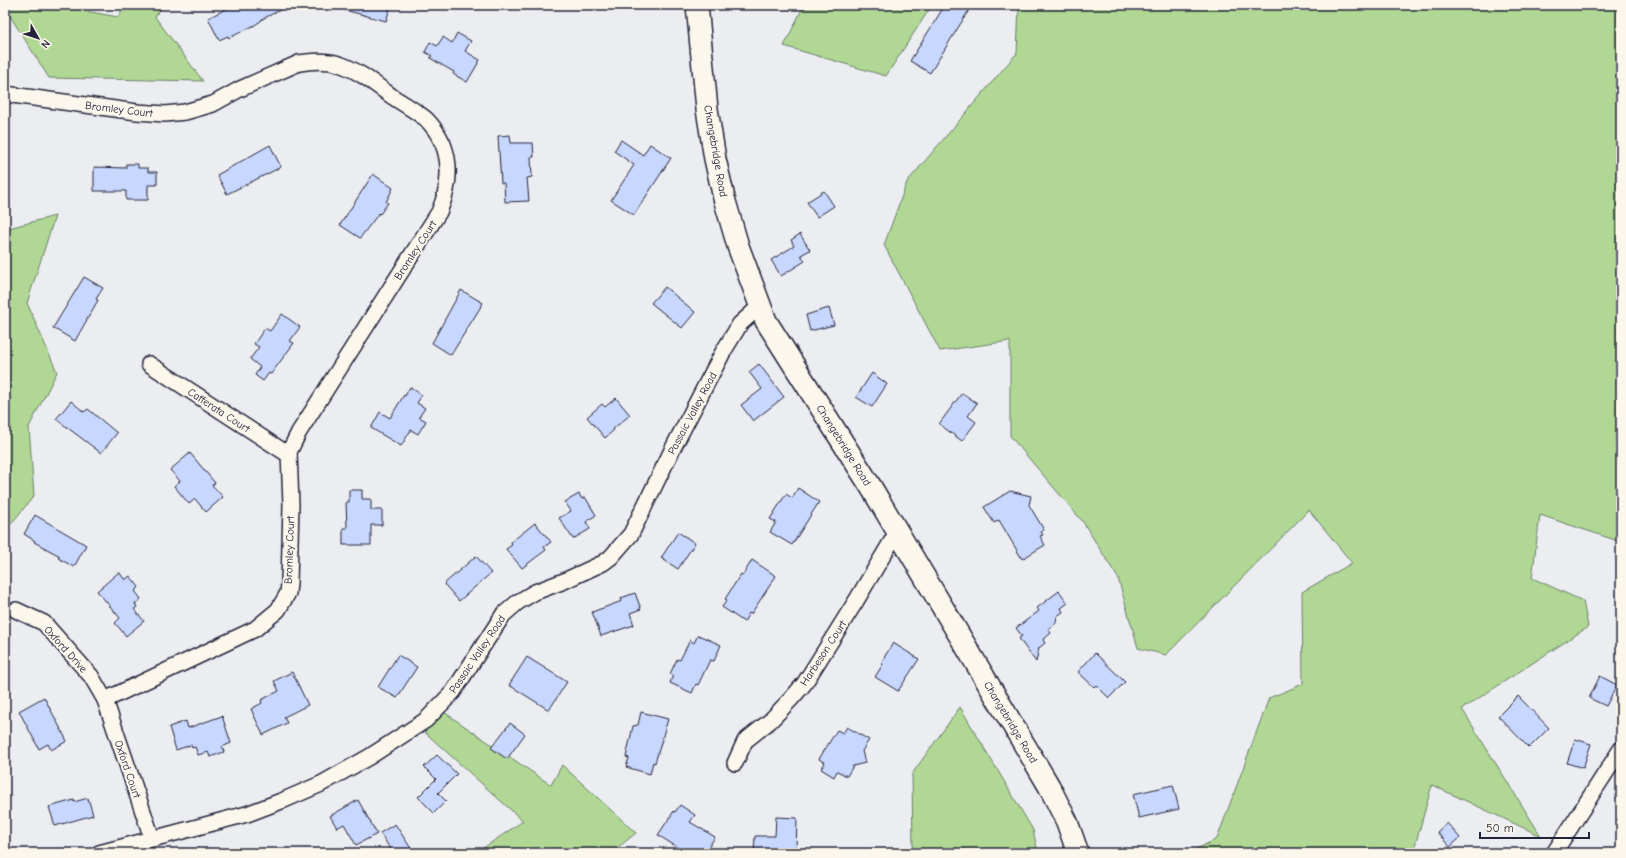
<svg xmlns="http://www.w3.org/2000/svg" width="1626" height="858" font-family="'Comic Neue',sans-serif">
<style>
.green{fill:#b0d894;stroke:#697d68}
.building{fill:#c8d7fd;stroke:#22223b}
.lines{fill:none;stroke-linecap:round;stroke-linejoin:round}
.street-casing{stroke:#22223b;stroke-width:18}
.secondary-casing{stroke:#22223b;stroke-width:24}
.street{stroke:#fbf7ec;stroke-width:15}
.secondary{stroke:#fbf7ec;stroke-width:21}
.labels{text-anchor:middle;stroke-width:4;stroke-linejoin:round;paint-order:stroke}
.street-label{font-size:11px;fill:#22223b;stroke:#fbf7ec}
</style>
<rect width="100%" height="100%" fill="#ecedf1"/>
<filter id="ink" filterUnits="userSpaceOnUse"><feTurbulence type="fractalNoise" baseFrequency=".025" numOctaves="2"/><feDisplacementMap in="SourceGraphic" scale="8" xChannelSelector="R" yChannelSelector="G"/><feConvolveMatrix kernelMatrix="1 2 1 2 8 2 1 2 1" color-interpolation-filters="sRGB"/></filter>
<g filter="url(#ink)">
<g class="green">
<path d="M5,5H53L118,17L125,5H163L155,17L203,81L49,78L5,8Z"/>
<path d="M804,5H932L886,76L784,46Z"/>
<path d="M1019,5H1621V542L1540,515L1532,578L1583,601L1588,627L1462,709L1541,836L1432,785L1413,853H1272L1268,851L1267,853H1188L1217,839L1269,698L1303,684L1302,592L1352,563L1309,510L1166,655L1138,648L1118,578L1083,522L1010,436V341L940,351L884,245L907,182L1017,53Z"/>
<path d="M55,216L27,303L57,372L29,427L34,496L5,531V229Z"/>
<path d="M960,707L1033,830L1038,853H913L912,774Z"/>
<path d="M438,708L551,785L562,765L636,833L611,853H476L523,821L419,727Z"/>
</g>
<g class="building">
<path d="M234,5H290L262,19V20L255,25L229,38L228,36L219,40L208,18Z"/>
<path d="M338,5H391L386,21L337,8Z"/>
<path d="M945,5H961L969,10L930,73L910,61Z"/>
<path d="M457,33L471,41L465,51L480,60L467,82L453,74L454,72L430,58L432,56L425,52L430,42L437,46L443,37L452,43Z"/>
<path d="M510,135L511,143H533L534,157H531L532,177L527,178L529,201L505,202L504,183H501L498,136Z"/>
<path d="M621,140L643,155L650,144L671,158L634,215L611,200L634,165L614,151Z"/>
<path d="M270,145L281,167L227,194L217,175Z"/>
<path d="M126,164H138V168H148V172H157V185H148V200H126V191H94V167L126,168Z"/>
<path d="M373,174L393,188L386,202L388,203L380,214L379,213L360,238L340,225Z"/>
<path d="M824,191L834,206L817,217L807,202Z"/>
<path d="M800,234L810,250L801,255L805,261L781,276L771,260L794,246L791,240Z"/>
<path d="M84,277L103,288L96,299L98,300L75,341L53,328Z"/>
<path d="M665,287L695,312L682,328L651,303Z"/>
<path d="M461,290L483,303L451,355L432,343Z"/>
<path d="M829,308L834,325L810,331L806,315Z"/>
<path d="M282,314L300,327L290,341L294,343L271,374L269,373L263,381L255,375L260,367L250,359L259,347L254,344L265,328L270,331Z"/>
<path d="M759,364L784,397L753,421L741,405L762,389L749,372Z"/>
<path d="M872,373L887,384L872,407L856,397Z"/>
<path d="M410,387L422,395L417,403L425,408L419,417L426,421L418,434L411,430L401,446L371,428L380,412L390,418L404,395L405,396Z"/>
<path d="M962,393L977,403L968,416L976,422L962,441L939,424Z"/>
<path d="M616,398L630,415L613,429L614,430L605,438L587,417L602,404L605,407Z"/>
<path d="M71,401L84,412L88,409L117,433L101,453L56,419Z"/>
<path d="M190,453L215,483L212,485L223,497L206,512L195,499L189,504L174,486L180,481L170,470Z"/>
<path d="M798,488L819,502L792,545L770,532L776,522L770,519L786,494L792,498Z"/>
<path d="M349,490H362V499H371V510H382V525H371V545H343V528H347L346,502H349Z"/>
<path d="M1010,491L1031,496L1029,505L1044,530L1041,532L1043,535L1040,536L1045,545L1022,559L999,520L994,523L984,507Z"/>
<path d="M579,494L582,499L585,497L596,515L586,522L590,529L573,539L559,518L571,511L565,502Z"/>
<path d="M35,515L86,545L74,567L58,558L60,556L34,542L35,541L24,534Z"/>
<path d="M535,523L551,542L544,547L546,550L522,568L506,549L512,545L511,542Z"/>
<path d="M678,532L695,543L678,569L661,558Z"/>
<path d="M476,556L491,573L459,601L444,584Z"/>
<path d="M752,560L776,576L751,614L749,613L744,622L722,607L727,600L725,599L741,574L743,575Z"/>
<path d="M119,572L125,580L130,576L139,587L135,591L141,599L135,604L137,607L134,609L144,621L126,636L115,623L120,618L97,591Z"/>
<path d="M1059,591L1068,603L1061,608L1063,612L1057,616L1056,623L1048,629L1051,633L1043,640L1045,643L1039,648L1036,662L1022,643L1019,638L1022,636L1016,628L1039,611L1037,608Z"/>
<path d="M635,593L641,609L630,613L634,625L601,636L592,612L622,601L621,598Z"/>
<path d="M698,635L721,645L714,661L710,660L698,685L696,684L692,693L670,683L673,675L670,674L677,659L680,660L690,640L694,643Z"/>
<path d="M893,643L919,659L898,691L875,677L883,664L881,663L885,656Z"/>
<path d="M1095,653L1125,682L1109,698L1096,685L1094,687L1078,672Z"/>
<path d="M398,655L417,667L397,698L378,687Z"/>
<path d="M527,657L567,682L549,710L509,685Z"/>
<path d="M292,672L308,705L284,717L287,723L263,735L251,709L262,703L261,700L279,691L274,681Z"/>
<path d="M1600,676L1617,685L1606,706L1589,698Z"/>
<path d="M1518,696L1549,728L1529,748L1498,716Z"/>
<path d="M44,697L67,741L51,750L48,744L39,749L19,711Z"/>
<path d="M641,712L668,719L655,763L653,762L650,774L626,767L629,758L626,757L633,726L638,725Z"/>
<path d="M222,716L231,743L222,747L224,752L210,757L208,752L198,755L195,747L192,748L191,745L176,750L169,727L186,721L188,728Z"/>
<path d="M510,723L525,734L507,759L491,748Z"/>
<path d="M847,727L869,740L862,751L865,763L853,766L847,776L837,771L834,777L821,769L825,763L819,759L837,730L843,733Z"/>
<path d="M1575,739L1591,744L1583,768L1567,763Z"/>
<path d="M437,755L457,774L438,793L446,801L434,813L418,797L436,779L424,767Z"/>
<path d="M1173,785L1179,809L1139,818L1133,794Z"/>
<path d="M88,798L93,815L55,826L49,807L74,800V802Z"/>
<path d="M358,800L377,834L356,845L344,824L337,828L330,816Z"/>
<path d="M680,805L695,815L690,822L715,837L705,853H686L658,835L674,811L675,812Z"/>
<path d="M776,817L797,818L796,853H754L755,836H775Z"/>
<path d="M1447,823L1460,838L1450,847L1437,832Z"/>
<path d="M395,824L414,853H393L380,833Z"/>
</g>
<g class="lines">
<g class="street-casing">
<g id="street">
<path d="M5,94L137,112L165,114L185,112L213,104L240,89L299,63C312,61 326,60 339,64C358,70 376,85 393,97C404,104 416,111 426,119C433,126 439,135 443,144C452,167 448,191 439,212L299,432L289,452L291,505L289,583L288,593L278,610L255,629L105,700"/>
<path d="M149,364L289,455"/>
<path d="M16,610L44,623L91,676L105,700L152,838"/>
<path d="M735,763L745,741L770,721L791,699L804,684L856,601L897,532"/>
<path d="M99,853L247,814L284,800L321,784L369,757L426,720L453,692L503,615L518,602L535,592L564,581L603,563L611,557L631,534L674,446L723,352L740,324L760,306"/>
<path d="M1554,853L1621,749"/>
</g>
</g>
<g class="secondary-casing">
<path id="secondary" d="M697,5L707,109L715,159L724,198L738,246L766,321L871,487L1049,786L1067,822L1078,853"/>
</g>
<use href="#street" class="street"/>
<use href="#secondary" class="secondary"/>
</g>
</g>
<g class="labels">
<g class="street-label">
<text transform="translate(119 109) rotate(7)" y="4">Bromley Court</text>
<text transform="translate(716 151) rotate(80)" y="4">Changebridge Road</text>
<text transform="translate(415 250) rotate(-57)" y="4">Bromley Court</text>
<text transform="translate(219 410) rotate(33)" y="4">Cafferata Court</text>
<text transform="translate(692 413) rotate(-62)" y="4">Passaic Valley Road</text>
<text transform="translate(844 445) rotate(58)" y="4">Changebridge Road</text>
<text transform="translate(289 550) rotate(-88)" y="4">Bromley Court</text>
<text transform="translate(66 649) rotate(48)" y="4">Oxford Drive</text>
<text transform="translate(823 653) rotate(-57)" y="4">Harbeson Court</text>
<text transform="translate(477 654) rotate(-56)" y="4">Passaic Valley Road</text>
<text transform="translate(1011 722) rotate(59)" y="4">Changebridge Road</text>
<text transform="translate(128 769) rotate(71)" y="4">Oxford Court</text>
</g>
</g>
<rect width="1626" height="858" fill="none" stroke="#fbf7ec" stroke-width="20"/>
<rect x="10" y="10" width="1606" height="838" fill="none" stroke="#22223b" stroke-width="1.5" filter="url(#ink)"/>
<g transform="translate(38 38) rotate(129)" stroke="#fbf7ec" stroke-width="3" paint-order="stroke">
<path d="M0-3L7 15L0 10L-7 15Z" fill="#22223b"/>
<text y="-6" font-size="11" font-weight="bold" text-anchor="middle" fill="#22223b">N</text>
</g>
<path d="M1480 832v6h109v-6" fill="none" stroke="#22223b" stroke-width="2"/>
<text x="1486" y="832" font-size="12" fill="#22223b" stroke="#fbf7ec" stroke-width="3" paint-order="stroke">50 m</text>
</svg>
